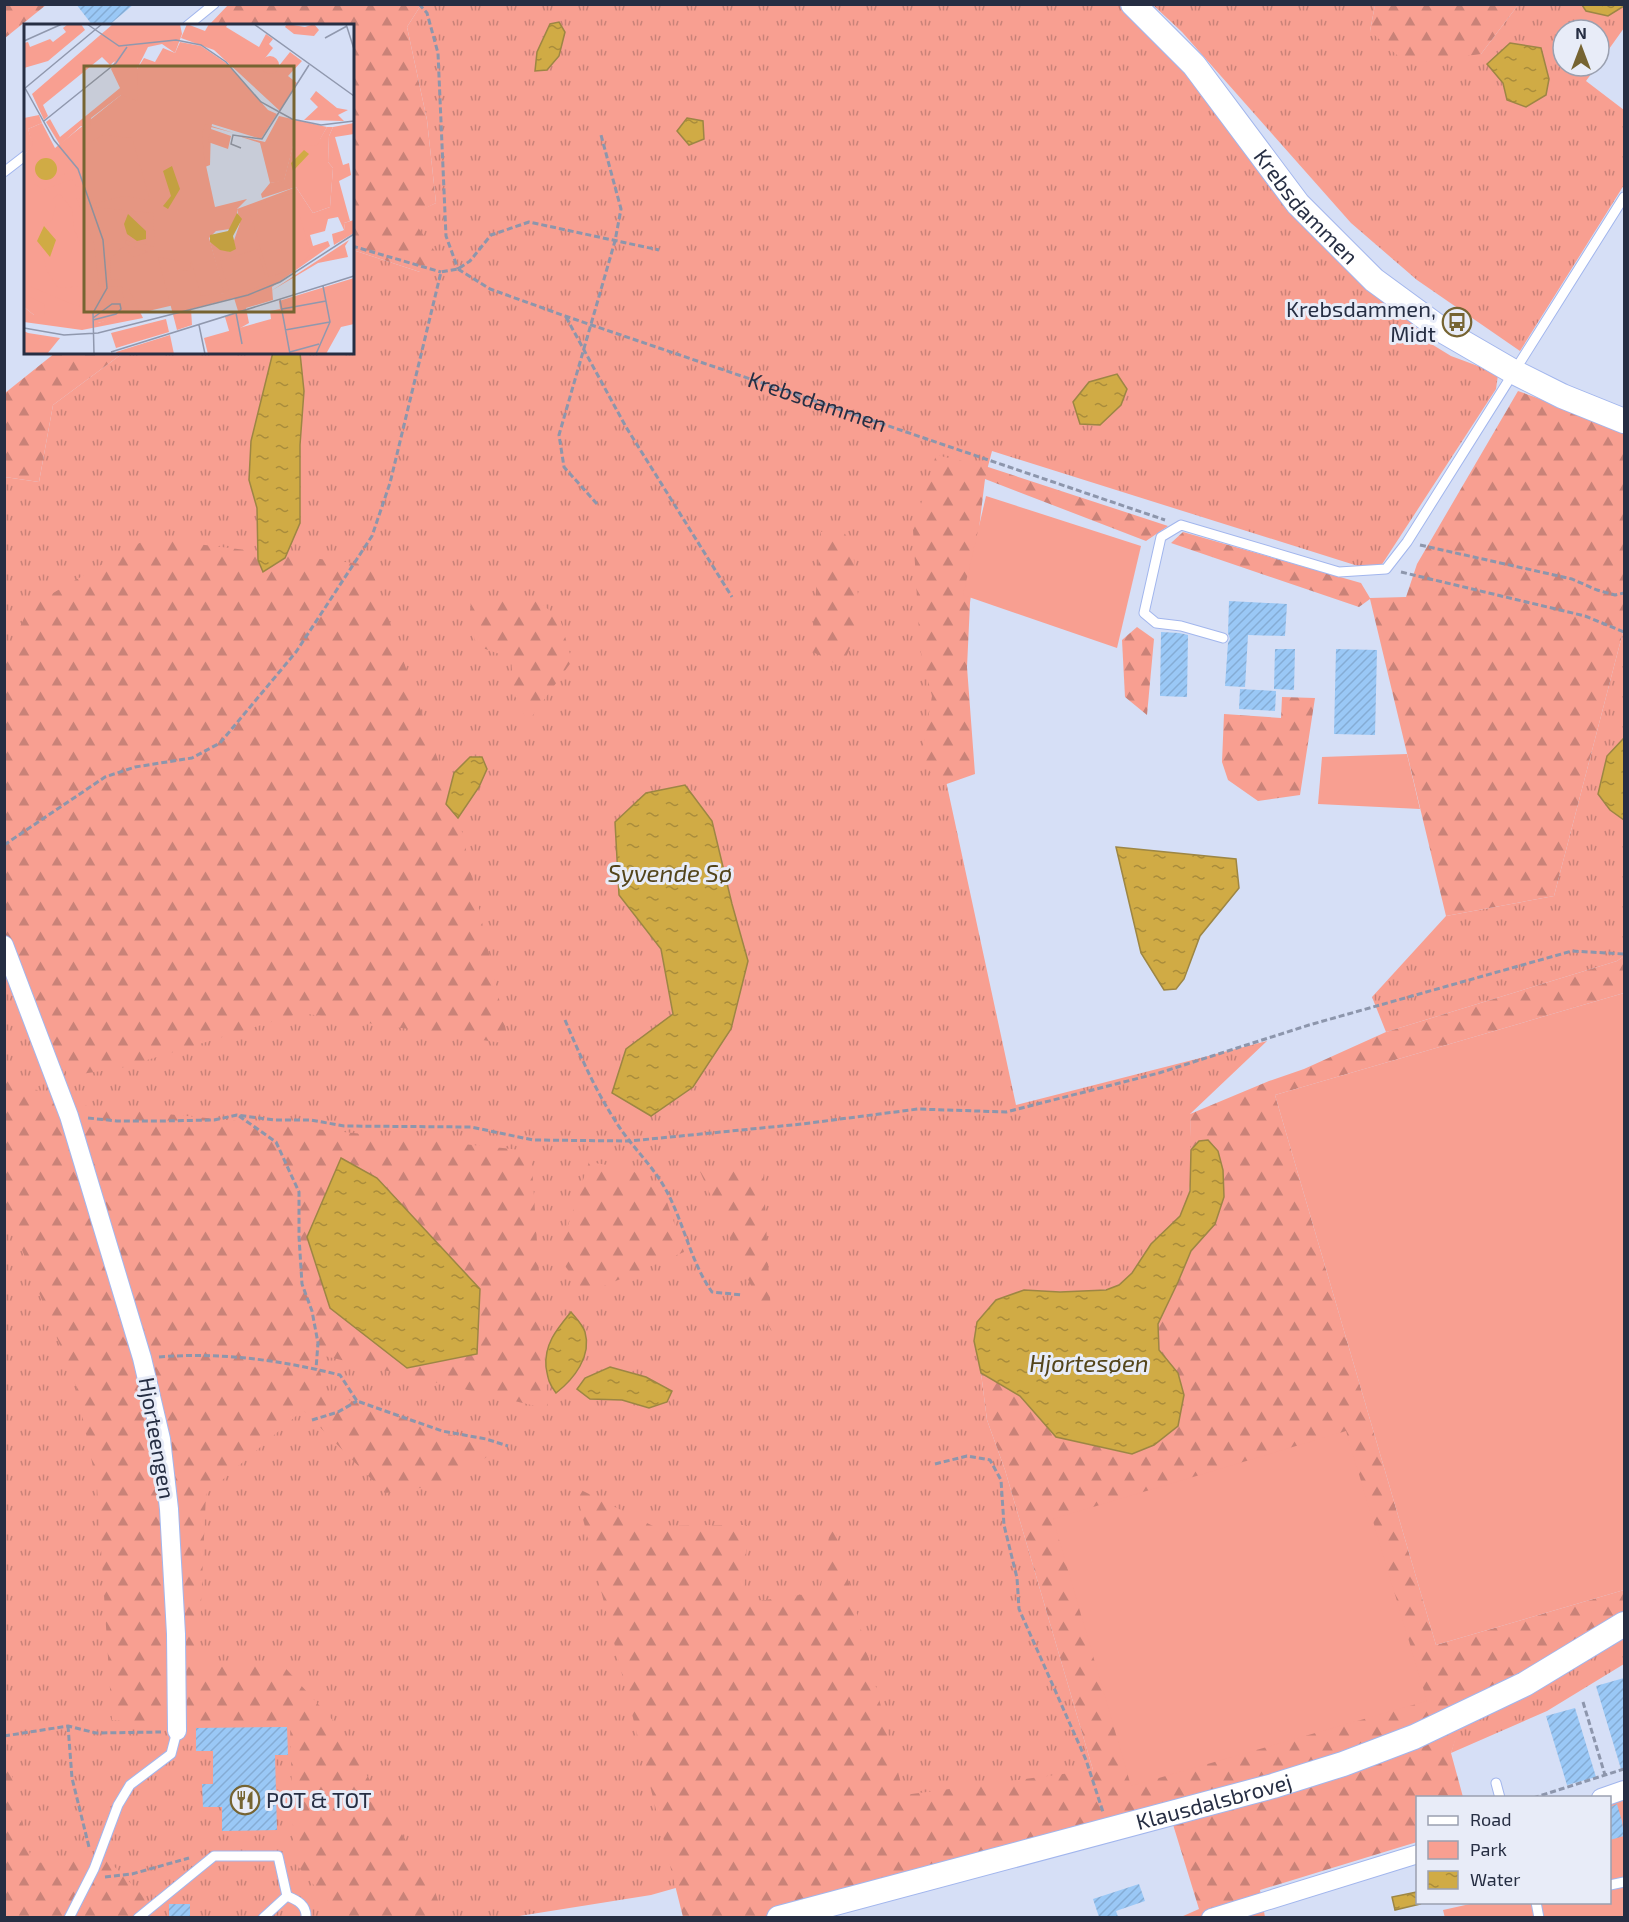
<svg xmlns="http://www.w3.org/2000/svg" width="1629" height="1922" font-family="'Exo 2',sans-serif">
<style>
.grass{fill:url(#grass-tufts)}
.forest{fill:url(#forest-firs)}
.green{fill:#f89f91}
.water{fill:url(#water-ripples);stroke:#9d8644;stroke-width:1.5}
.building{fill:url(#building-hatch)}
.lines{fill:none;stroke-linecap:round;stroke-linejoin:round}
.lane-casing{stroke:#a2b6ed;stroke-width:11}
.street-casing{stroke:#a2b6ed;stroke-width:20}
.secondary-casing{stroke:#a2b6ed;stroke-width:26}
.path{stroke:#8d96ac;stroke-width:3;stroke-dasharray:6 3;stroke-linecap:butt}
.lane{stroke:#fff;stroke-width:9}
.street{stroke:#fff;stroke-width:18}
.secondary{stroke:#fff;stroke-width:24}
.labels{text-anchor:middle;stroke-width:6;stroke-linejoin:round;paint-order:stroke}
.street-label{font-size:22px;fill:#262e43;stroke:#e8ecf8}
.poi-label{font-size:22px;fill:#262e43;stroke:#e8ecf8;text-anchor:end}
.water-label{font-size:24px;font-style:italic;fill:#53441a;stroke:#e8ecf8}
.inset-road{fill:none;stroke:#9098ae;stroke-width:1.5}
.view{fill:#766432;fill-opacity:0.15;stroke:#766432;stroke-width:3}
.inset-edge{fill:none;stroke:#262e43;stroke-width:3}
</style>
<defs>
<pattern id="grass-tufts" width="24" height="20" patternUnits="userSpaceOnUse" patternTransform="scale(1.5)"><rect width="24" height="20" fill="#f89f91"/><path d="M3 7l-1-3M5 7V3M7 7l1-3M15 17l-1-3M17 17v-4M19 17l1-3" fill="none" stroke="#c98278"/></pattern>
<pattern id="forest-firs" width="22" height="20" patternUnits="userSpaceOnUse" patternTransform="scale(1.5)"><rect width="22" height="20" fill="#f89f91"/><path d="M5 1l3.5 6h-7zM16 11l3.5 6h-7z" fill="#c98278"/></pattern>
<pattern id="water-ripples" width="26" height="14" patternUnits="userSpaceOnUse" patternTransform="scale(1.5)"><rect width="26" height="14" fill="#d0ab45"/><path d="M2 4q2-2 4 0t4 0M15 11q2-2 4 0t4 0" fill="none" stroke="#a98c3b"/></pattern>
<pattern id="building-hatch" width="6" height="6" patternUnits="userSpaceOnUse" patternTransform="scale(1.5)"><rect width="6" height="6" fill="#9ac8f6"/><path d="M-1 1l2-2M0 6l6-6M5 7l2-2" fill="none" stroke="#85acd4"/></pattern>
</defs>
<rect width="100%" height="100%" fill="#d6dff6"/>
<g class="grass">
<path d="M421,5H1122L1155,39L1395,306L1433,345L1451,356L1478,366L1498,375L1496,389L1377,572L992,451L962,566L938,744L1016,1105L1267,1041L1190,1114C1191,1142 1196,1195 1180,1217C1172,1228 1158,1235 1150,1246C1140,1259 1134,1276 1119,1285C1100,1296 1046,1291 1024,1290L974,1341L981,1373L987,1420L1005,1470L1093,1770L651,1895L513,1917L5,1918V477L39,482L53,405L123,353L352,352L353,250L420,272L409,215L436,203L427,120L407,27Z"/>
<path d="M1153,5H1375L1370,31L1481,54L1518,5H1624V28L1599,63V30H1563V66H1597L1586,81L1624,110V185L1520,351L1417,280L1351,223L1182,32Z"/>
<path d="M1624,628V956L1617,961L1386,1032L1372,997L1446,916L1554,896Z"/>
<path d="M1624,1637V1664L1547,1711L1451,1753L1458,1729L1521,1696Z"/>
</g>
<g class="forest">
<path d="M5,4H46V5L5,38Z"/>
<path d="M228,5H421L407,27L427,120L436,203L410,216L436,253L420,272L353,250L352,26L209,25Z"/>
<path d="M1375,5V4L1518,5L1481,54L1407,64L1370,31Z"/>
<path d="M55,353H123L53,405L39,482L5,477V393Z"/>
<path d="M1518,391L1624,429V628L1554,896L1446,916L1370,599L1359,607L1171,543L1183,532L1361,583L1370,598L1406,597L1417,564Z"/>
<path d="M936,455L988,467L1168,526L1146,541L985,479L970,603L967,667L975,774L941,786L921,759L932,696L920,649L913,530Z"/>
<path d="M838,524L852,544L861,621L842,667L811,651L821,532Z"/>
<path d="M148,538L370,565L460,823L509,1044L301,1013L121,1068L68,1076L26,989L5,955V660L29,607Z"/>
<path d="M532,596L560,619L572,661L528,722L514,694L511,658L477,646L469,622L471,601Z"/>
<path d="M1137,627L1154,639L1147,715L1125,697L1122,640Z"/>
<path d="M1282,697L1315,698L1300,795L1258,801L1228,780L1222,762L1224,714L1281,718Z"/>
<path d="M1624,956V993L1275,1095L1436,1645L1624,1590V1621L1460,1726L1451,1753L1463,1797L1418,1798L1417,1842L1260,1890L1265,1917H1181L1199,1909L1167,1805L826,1897L828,1917H683L575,1487L653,1526L747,1525L744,1603L820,1592L832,1518L904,1795L1093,1770L1005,1470L987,1420L981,1373L1020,1396L1056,1437L1131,1454L1178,1373L1159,1350L1158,1324L1178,1282L1191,1251L1215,1224L1199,1141L1191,1150L1190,1114L1269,1081L1304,1069L1386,1032L1617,961Z"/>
<path d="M4,1070L58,1103L531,1151L548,1409L316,1354L325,1392L495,1450L455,1483L385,1493L303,1410L206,1494L198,1669L279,1661L337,1725L434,1888L443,1917H328L331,1905L294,1862L290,1724L194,1726L112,1720L97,1486L76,1386L5,1207Z"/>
<path d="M589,1162L631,1169L666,1199L684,1252L585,1294L558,1256Z"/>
<path d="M698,1167H763L772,1333Z"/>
<path d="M4,1755H7L32,1863L107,1859L146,1899L147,1917H5Z"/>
</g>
<g class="green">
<path d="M986,496L1141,546L1117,648L963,595Z"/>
<path d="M1407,754L1420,809L1318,804L1322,757Z"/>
<path d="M1624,993V1590L1436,1645L1275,1095Z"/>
<path d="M1346,1431L1427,1701L1131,1786L1053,1519Z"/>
<path d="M1624,1800V1917L1445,1918L1443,1910L1479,1902H1610V1805Z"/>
</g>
<g class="water">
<path d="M1624,4V6L1608,16L1586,11L1582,5Z"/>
<path d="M559,22L565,32L559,56L547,70L535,71L537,52L550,24Z"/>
<path d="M1510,43L1541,48L1549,79L1546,95L1526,107L1507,100L1503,83L1487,64Z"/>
<path d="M687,118L703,121L704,139L689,145L677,131Z"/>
<path d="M273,352L300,353L304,391L300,445V523L285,558L263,572L258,560L257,508L249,480L251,441Z"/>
<path d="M1117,374L1127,389L1121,405L1100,425L1080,424L1073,402L1089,382Z"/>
<path d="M1624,738V820L1610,810L1598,794L1607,756Z"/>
<path d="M470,757H482L487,769L479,787L458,818L446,804L454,773Z"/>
<path d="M685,785L712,821L732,904L748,961L731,1029L693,1087L651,1116L612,1093L626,1049L673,1014L661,949L619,895L615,822L646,793Z"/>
<path d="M1116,847L1236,859L1239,888L1200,936L1184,979L1176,989L1164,990L1141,953Z"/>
<path d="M1208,1140L1218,1151L1223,1170L1224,1197L1215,1224L1191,1251L1178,1282L1158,1324L1159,1350L1178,1373L1184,1395L1178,1426L1154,1445L1132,1454L1056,1437L1020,1396L981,1373L974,1341L977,1322L996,1300L1024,1290L1060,1292L1106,1290L1119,1285L1132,1273L1151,1244L1180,1216L1190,1191L1191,1150L1199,1141Z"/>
<path d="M341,1158L377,1178L480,1289L477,1354L407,1368L330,1308L307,1237Z"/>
<path d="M571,1312C576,1318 583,1325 585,1332C592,1356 574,1379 556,1393C549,1384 548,1379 546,1367C544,1344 557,1329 571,1312Z"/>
<path d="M610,1367L646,1377L672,1391L667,1402L649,1408L622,1400L590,1399L577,1389L585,1378Z"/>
<path d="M1417,1892L1418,1902L1420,1904L1395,1910L1392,1897Z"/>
</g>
<g class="building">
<path d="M76,4H134L108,26H93Z"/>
<path d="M1229,601L1287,604L1285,636L1248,635L1245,687L1225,686L1228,643L1230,639L1228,633Z"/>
<path d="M1161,632L1179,633L1188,635L1187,697L1160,696Z"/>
<path d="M1275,649H1295L1294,690L1274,689Z"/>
<path d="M1336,649L1377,650L1375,735L1334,734Z"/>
<path d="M1240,689L1276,691L1275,711L1239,709Z"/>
<path d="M1624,1678V1768L1621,1769L1596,1686Z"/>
<path d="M1575,1708L1596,1777L1567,1785L1546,1716Z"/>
<path d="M287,1727L288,1755H275L277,1830L222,1831V1807H203L202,1784H213V1751H196V1728Z"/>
<path d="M1617,1804L1622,1821L1624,1836L1610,1840V1807Z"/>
<path d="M1139,1884L1145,1901L1116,1911L1118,1917H1099L1093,1899Z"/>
<rect x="169" y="1904" width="21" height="13"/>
</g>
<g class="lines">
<g class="lane-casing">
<g id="lane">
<path d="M187,26L214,4"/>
<path d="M4,172L26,155"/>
<path d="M1223,638L1181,626L1156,623L1144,613L1161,537L1181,525L1339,572L1386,569L1407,542L1624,197"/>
<path d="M1496,1783L1500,1798"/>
<path d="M1610,1885L1624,1882"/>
<path d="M287,1896C297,1900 307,1905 306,1918"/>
<path d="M1536,1902L1539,1918"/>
<path d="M69,1918L94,1869L118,1805L130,1785L171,1754L177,1731"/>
<path d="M138,1918L214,1856H278L287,1896L263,1918"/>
</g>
</g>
<g class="street-casing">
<g id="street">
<path d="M4,945L69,1116L142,1358L161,1439L169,1509L176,1634L177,1731"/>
<path d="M1601,1798L1624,1790"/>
<path d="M1211,1918L1418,1854"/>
</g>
</g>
<g class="secondary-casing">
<g id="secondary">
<path id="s2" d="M1133,4L1194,65L1298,204L1374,280L1445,332L1514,372L1562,396L1624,421"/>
<path id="s3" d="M779,1918L1273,1786L1343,1764L1414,1737L1525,1684L1624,1624"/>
</g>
</g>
<g class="path">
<path d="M419,4L427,13L438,53L446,236L458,269"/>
<path d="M352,246L441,272"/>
<path id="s1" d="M458,269L490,289L565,316L1165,520"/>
<path d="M566,317L626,427L732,597"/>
<path d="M597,504L564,467L559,435L615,241L621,209L601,135"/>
<path d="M1420,545L1572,579L1597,590L1615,595L1624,593"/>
<path d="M1401,572L1585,616L1624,632"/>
<path d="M4,845L105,777L135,767L192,758L220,743L296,652L372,536L390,483L441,272L458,269L470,261L491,235L529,222L659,250"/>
<path d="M565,1020C580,1055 595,1090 616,1122C629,1143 647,1160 660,1180C683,1215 688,1258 712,1292L743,1295"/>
<path d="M239,1116L276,1142L299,1192V1237L302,1284L312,1311L318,1343L316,1369"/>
<path d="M88,1118L117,1121H162L214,1120L237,1115L274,1120H311L344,1126L471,1127L533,1140L630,1141L802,1124L918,1109L1006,1112L1159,1073L1309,1025L1572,951L1624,954"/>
<path d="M159,1357C221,1352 280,1360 340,1375L357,1401L442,1431L486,1439L508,1446"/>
<path d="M312,1420L338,1412L357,1401"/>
<path d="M935,1464L967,1456L990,1460L1001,1480L1004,1525L1017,1578L1019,1609L1086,1760L1103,1812"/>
<path d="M1583,1702L1605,1775"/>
<path d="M68,1726L72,1778L89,1847"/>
<path d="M4,1736L68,1726L96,1733L161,1732"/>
<path d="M1533,1798L1624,1769"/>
<path d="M105,1877L132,1874L189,1858"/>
</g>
<use href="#lane" class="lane"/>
<use href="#street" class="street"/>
<use href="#secondary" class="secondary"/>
</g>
<defs>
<g id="bus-ring" transform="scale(1.5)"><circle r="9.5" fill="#e8ecf8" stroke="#766432" stroke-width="1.5"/><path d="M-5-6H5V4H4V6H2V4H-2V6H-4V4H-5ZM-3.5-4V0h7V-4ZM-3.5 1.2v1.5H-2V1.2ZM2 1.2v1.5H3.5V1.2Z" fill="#766432"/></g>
<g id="restaurant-ring" transform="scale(1.5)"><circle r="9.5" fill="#e8ecf8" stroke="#766432" stroke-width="1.5"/><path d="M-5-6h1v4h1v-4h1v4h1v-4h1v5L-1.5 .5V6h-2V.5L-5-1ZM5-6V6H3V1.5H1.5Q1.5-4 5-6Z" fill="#766432"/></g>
</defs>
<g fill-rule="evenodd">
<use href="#bus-ring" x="1457" y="322"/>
<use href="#restaurant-ring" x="245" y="1800"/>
</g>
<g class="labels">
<g class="street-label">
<text dy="8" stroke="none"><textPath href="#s2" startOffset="267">Krebsdammen</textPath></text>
<text dy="8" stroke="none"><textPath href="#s1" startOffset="384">Krebsdammen</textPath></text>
<text transform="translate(157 1438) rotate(80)" y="8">Hjorteengen</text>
<text dy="8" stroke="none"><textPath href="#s3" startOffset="450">Klausdalsbrovej</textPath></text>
</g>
<g class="poi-label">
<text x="1436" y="317">Krebsdammen,<tspan x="1436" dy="25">Midt</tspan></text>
<text x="266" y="1808" text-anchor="start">POT &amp; TOT</text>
</g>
<g class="water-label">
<text x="670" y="882">Syvende Sø</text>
<text x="1089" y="1372">Hjortesøen</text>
</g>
</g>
<g transform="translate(24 24)">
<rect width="330" height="330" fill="#d6dff6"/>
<path d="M163,0L181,7L185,0H204L202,3L235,23L242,10L249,15L245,20L249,24L238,38L250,48L266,28L278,37L264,52L273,59L256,87L190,26L157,14ZM156,18L177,22L202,39L244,86L253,90L237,115L188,100L181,137L191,183L223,175L213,185V194L206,205L192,207L185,214L201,269L65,301L30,300L10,291L0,283V132L8,120L4,105L18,99L31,124L97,71L113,69V45L120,34L131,38L139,24L151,29ZM303,103H309L305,112L304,138L309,144L306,183L289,189L272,163L238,174L237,170L246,159L260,156L269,121L296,115ZM330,196V209L310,221L308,210L321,206L320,199ZM325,216L321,222L324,233L294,239L247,267ZM0,307L4,309L36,314L23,330H0Z" fill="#f89f91"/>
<path d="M89,0H156L158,10L151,29L138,20L124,23L113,45L114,77L97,71L67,94L66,104L57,102L36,121L22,98L26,95L36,113L96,64L87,45L91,37L86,41L78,33L19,81L24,92L20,96L8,70ZM263,0L281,3L290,0L295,6L290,12L270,10L261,3ZM237 41a9 9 0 1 1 18 0a9 9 0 1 1-18 0ZM292,67L313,84L324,86L314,91L320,97L280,96L294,83L286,75ZM15,91L18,99L4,105L9,120L0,132V94ZM255,92L303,103L293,121L269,122L260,157L246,159L236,119L211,111L241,118ZM330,99V110L311,113L319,141L325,139L327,151L315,157L326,197L320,199L321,206L316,209L320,206L314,193L304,195L301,207L286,211L289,222L304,217L306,222L248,263L249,276L222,284L225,299L206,310L201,293L214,287L210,274L167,285L168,301L153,306L134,233L156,237V247L166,246L167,236L177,272L200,269L186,218L206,228L216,199L213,185L272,163L289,189L306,183L309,144L304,138L305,112L309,103ZM181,100L210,109L187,103L186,141L181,143L178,110ZM79,111L108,114L126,176L99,172L69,180L60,163L52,162L48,155L19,166L9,159L11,139L14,137L12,150L17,156L48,148L49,133H58L64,120ZM35,169L48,185L50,205L59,225L61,262L34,264L23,247L17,224L28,230L20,202L28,196L32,180L28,176ZM52,173L68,183L129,189L131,223L101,216L102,220L124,228L110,233L99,223L87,234L86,256L96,255L104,263L119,294L58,306L0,298V283L10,291H21L20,280L0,270V250L5,253L3,261L55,283L57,267H61L65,281L74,280L79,285L74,299L102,290L98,263L75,262L70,220ZM142,295L145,308L92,324L87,309Z" fill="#f89f91"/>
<path d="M44,0H57L61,6L24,37L0,44V19L4,18L6,23L26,15L29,18L42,8L39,4ZM187,105L207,112L204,125L184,118ZM269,169L287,230L270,245L245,253L224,182ZM233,225L244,260L206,271L196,237ZM330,254V300L317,303L302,330H184L180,314L247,295L246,287L256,285L255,277ZM146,311L150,330H93L92,328Z" fill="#f89f91"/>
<path d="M280,126L285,130L269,147L267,139ZM11 145a11 11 0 1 1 22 0a11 11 0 1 1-22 0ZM148,142L156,165L144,185L139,182L147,172L139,147ZM213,189L218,195L209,212L212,225L206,228L196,226L186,218V211L204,207ZM104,190L122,207V215L113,217L103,210L100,200ZM20,202L32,216L26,233L13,217Z" fill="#d0ab45"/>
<path class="inset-road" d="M63,0L95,22L152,16L177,21L202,38L237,78L268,95L297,101L330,97M230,0L330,72M322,0L330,25M301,14L323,2M0,17L38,0M1,64L30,116L54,145L79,216L83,264L69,289L70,330M0,65L78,0M20,97L92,39L103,23M217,124L207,120L209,111L238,115L285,41M256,276L266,330M258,285L302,277M212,289L218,320M69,294L88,280H96L97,285L92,290L69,296M175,301L181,330M0,304L40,311L74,309L224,271L256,258L330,210M261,306L306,298M87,328L330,252M266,328L295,320M292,330L306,298L299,262"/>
<path class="view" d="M60,42H270V288H60Z"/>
<rect width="330" height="330" class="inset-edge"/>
</g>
<rect width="1629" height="1922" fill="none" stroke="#262e43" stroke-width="12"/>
<rect x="1416" y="1796" width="195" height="108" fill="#e8ecf8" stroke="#9aa0b0" stroke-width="1.5"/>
<rect x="1428" y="1816" width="30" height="9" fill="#ffffff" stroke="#9aa0b0" stroke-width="1.5"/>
<text x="1470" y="1826" font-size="18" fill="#262e43">Road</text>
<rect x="1428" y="1841" width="30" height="18" fill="#f89f91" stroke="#9aa0b0" stroke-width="1.5"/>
<text x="1470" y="1856" font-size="18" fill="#262e43">Park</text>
<rect x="1428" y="1871" width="30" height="18" fill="url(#water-ripples)" stroke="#9aa0b0" stroke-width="1.5"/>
<text x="1470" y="1886" font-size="18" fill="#262e43">Water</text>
<g transform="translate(1581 48)"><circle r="28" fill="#e8ecf8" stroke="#9aa0b0" stroke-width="1.5"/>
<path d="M0-4.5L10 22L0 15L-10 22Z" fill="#766432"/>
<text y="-9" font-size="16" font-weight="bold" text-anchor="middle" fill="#262e43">N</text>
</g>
</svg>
